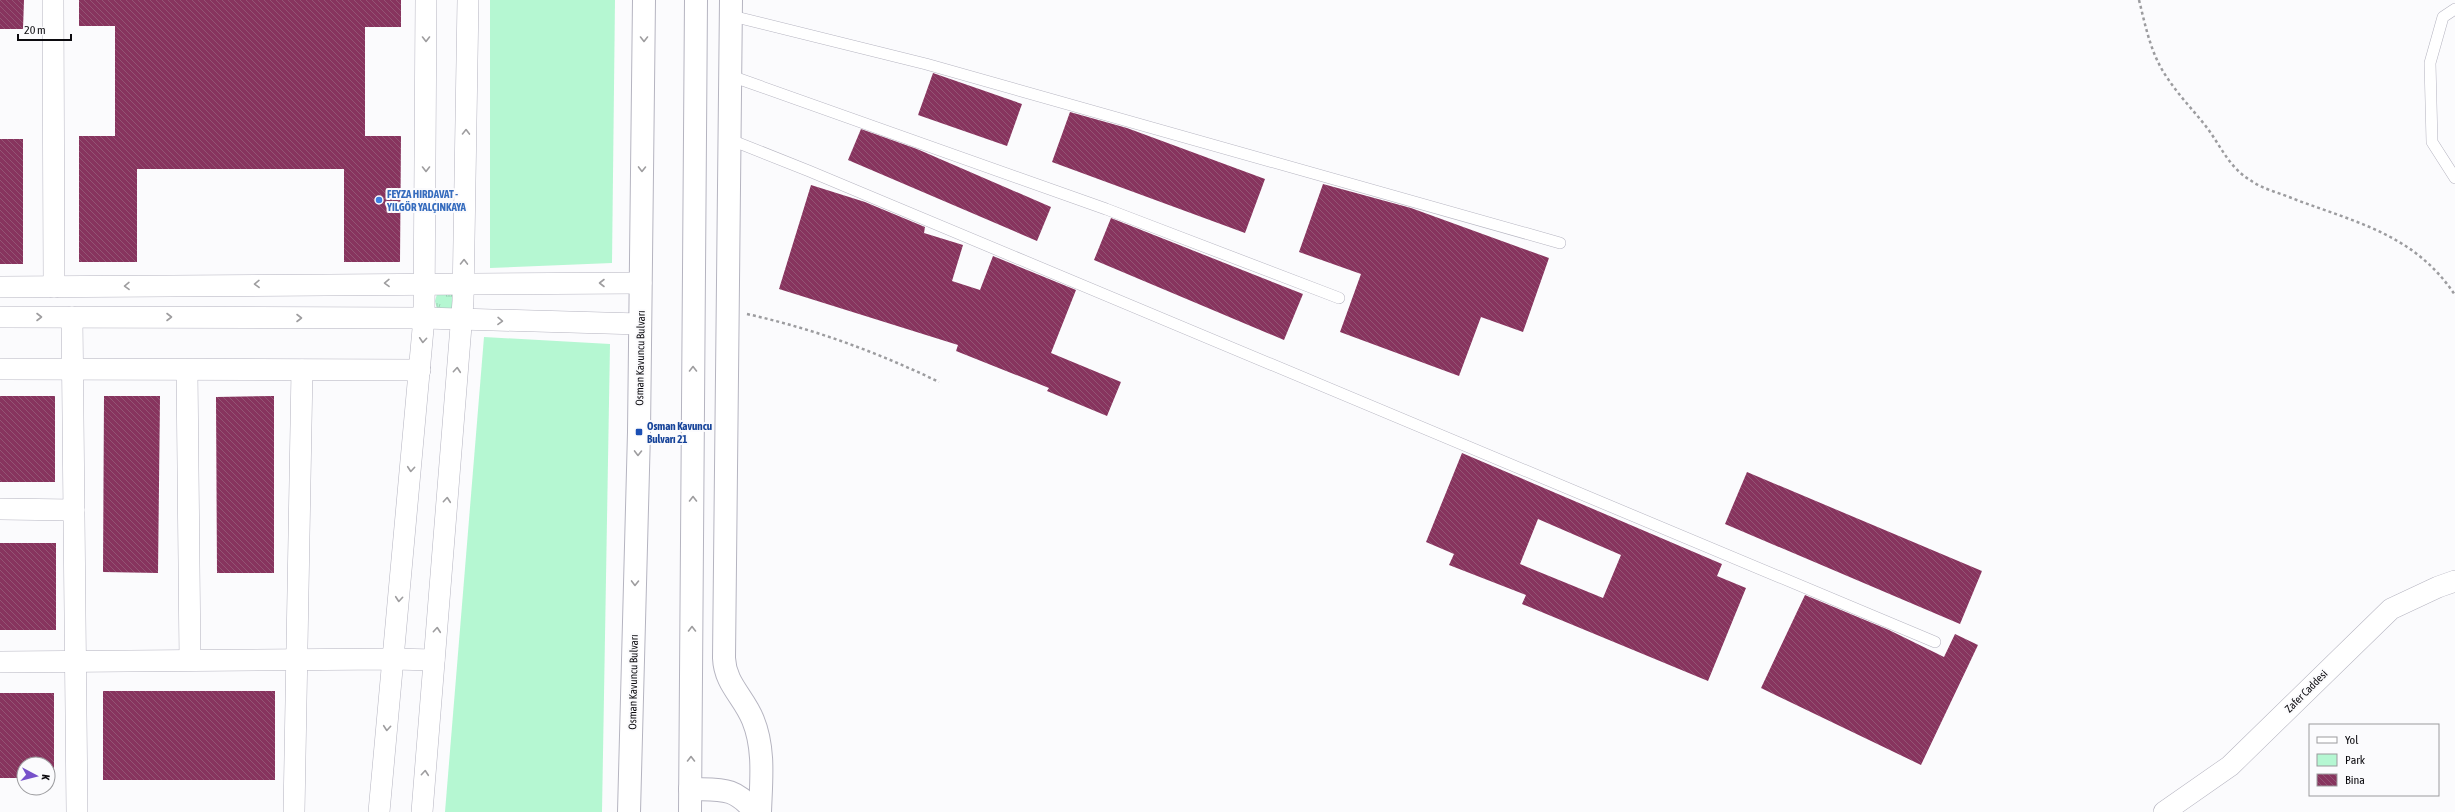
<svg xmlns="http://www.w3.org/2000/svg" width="2455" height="812" font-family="'Asap Condensed',sans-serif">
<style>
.grass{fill:url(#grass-tufts)}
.park{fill:#b5f7d2}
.building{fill:url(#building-back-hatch);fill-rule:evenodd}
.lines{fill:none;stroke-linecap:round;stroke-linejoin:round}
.service-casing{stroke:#b5b4c0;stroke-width:12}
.minor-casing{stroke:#b5b4c0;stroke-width:22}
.tertiary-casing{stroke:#b5b4c0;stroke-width:24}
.trunk-casing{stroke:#b5b4c0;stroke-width:24}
.path{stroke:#9c9c9f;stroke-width:2.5;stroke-dasharray:3 3;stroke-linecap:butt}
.service{stroke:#fff;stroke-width:11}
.minor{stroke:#fff;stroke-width:21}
.tertiary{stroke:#fff;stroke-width:22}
.trunk{stroke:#fff;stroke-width:22}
.oneway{stroke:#9e9d9f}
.shop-dot{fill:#3f7fe0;stroke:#fbfbfd;stroke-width:1.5}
.transit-dot{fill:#1a4fb4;stroke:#fbfbfd;stroke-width:1.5}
.labels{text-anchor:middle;stroke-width:4;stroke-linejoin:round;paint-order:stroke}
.shop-label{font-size:11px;font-weight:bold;fill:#366cbe;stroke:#fbfbfd;text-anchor:start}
.street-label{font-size:11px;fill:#0c0b0f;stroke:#fbfbfd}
.transit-label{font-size:11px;font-weight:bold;fill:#164399;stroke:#fbfbfd;text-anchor:start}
</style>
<defs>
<pattern id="grass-tufts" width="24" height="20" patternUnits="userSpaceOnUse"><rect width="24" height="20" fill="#b5f7d2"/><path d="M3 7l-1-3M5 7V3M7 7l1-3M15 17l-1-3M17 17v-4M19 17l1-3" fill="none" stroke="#9ad2b3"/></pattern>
<pattern id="building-back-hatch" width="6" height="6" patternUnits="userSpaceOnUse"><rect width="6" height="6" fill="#87345e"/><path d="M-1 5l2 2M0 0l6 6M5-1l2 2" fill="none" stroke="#935474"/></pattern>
</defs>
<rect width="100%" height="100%" fill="#fbfbfd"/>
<path class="grass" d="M452,289L457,309H437L435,301L437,294Z"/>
<g class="park">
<path d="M490,0H615L612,263L490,268Z"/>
<path d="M484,337L610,344L602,812H445Z"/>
</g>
<g class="building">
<path d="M0,0H24L23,29H0Z"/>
<path d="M79,0H401V27H365V136H401L400,262H344V169H137V262H79V136H115V26H79Z"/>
<path d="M933,73L1022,104L1007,146L918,115Z"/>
<path d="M1070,112L1127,128L1265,179L1245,233L1052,162Z"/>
<path d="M861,129L917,149L1051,207L1037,241L848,160Z"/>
<rect x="0" y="139" width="23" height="125"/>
<path d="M1323,184L1411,208L1549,258L1523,332L1481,317L1459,376L1340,332L1361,274L1299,252Z"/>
<path d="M811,185L865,202L925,227L924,233L963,245L952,281L980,290L993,256L1076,290L1051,353L1121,382L1107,416L1047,391L1049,388L956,351L958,345L779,289Z"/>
<path d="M1111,218L1303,294L1284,340L1094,260Z"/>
<rect x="0" y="396" width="55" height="86"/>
<path d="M104,396H160L158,573L103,572Z"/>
<path d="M274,396V573H217L216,397Z"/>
<path d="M1462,453L1722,564L1717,576L1746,588L1708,681L1522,604L1526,595L1449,565L1454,554L1426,542ZM1538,519L1621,555L1603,598L1520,564Z"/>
<path d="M1747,472L1982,571L1960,624L1725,524Z"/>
<rect x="0" y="543" width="56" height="87"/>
<path d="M1805,595L1889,630L1944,657L1955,634L1978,645L1921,765L1761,688Z"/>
<rect x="103" y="691" width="172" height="89"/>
<path d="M0,693H54V778H48V764H24V778H0Z"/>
</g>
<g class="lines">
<g class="service-casing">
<g id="service">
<path d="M2455,9L2443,17L2430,63L2432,142L2455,178"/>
<path d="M732,16L926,64L1560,243"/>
<path d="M731,76L1106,209L1339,298"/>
<path d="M731,140L809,171L1935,642"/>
</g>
</g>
<g class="minor-casing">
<g id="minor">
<path d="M53,0L54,287"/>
<path d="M0,287L641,283"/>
<path d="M0,317L424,318L640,324"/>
<path d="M72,317L77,812"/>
<path d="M0,369L420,370"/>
<path d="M187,370L190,660"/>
<path d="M0,509L74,510"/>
<path d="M0,662L393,659L434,660"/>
<path d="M294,812L302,370"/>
<path d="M379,812L424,318L426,0"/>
<path d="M422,812L463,301L468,0"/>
<path d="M2164,812L2230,766L2391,609L2438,587L2455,581"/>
</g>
</g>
<g class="tertiary-casing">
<g id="tertiary">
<path d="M731,0L724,658C725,684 744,697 753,720C765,749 761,782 760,812"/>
<path d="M690,789C721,790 734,786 755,812"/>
</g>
</g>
<g class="trunk-casing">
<g id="trunk">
<path d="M629,812L639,432L644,0"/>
<path d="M690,812L696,0"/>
</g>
</g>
<g class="path">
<path d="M2139,0C2146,28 2151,55 2168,79C2180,97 2195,112 2208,129C2221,147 2230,168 2250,180C2262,189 2280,193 2294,199C2358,223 2415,235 2455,295"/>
<path d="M747,314C814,329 877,352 939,382"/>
</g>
<use href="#service" class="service"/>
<use href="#minor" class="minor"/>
<use href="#tertiary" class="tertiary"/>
<use href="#trunk" class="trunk"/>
</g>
<defs><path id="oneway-chevron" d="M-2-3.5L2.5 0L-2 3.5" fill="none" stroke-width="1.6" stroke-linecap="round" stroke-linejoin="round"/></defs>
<g class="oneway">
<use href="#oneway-chevron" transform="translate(426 39) rotate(90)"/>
<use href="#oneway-chevron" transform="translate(644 39) rotate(90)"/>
<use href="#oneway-chevron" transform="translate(466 132) rotate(-89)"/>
<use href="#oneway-chevron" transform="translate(426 169) rotate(90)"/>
<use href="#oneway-chevron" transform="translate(642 169) rotate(91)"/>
<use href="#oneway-chevron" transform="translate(464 262) rotate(-89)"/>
<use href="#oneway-chevron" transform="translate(387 283) rotate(179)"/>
<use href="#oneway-chevron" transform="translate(602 283) rotate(180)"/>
<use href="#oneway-chevron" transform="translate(257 284) rotate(179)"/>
<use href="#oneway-chevron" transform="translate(127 286) rotate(179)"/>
<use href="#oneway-chevron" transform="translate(39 317)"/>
<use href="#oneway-chevron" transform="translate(169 317)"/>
<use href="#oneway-chevron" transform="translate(299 318)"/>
<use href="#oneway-chevron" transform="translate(500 321) rotate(1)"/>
<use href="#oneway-chevron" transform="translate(423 340) rotate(94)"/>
<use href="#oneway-chevron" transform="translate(693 369) rotate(-90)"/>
<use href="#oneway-chevron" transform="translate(457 370) rotate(-85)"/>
<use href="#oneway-chevron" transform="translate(638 453) rotate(91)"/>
<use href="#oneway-chevron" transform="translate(411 469) rotate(95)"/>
<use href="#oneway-chevron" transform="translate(693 499) rotate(-90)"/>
<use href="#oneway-chevron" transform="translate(447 500) rotate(-85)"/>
<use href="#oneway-chevron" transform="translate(635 583) rotate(91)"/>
<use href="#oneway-chevron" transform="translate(399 599) rotate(95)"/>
<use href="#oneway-chevron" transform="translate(692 629) rotate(-90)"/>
<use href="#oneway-chevron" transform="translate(437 630) rotate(-85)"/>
<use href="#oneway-chevron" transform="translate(387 728) rotate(95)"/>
<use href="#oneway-chevron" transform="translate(691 759) rotate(-90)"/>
<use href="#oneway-chevron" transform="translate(425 773) rotate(-85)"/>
</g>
<circle class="shop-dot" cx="379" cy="200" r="4"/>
<rect class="transit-dot" x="635" y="428" width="8" height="8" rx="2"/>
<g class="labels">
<g class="shop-label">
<text x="387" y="198">FEYZA HIRDAVAT -<tspan x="387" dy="13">YILGÖR YALÇINKAYA</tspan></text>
</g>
<g class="street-label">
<text transform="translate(640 358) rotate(-89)" y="4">Osman Kavuncu Bulvarı</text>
<text transform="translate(633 682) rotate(-89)" y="4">Osman Kavuncu Bulvarı</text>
<text transform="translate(2306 691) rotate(-45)" y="4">Zafer Caddesi</text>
</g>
<g class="transit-label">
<text x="647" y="430">Osman Kavuncu<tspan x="647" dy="13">Bulvarı 21</tspan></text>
</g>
</g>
<rect x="2309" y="724" width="130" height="72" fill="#fbfbfd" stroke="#9b9b9e"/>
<rect x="2317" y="737" width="20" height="6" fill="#ffffff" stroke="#9b9b9e"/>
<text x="2345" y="744" font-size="12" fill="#0c0b0f">Yol</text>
<rect x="2317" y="754" width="20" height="12" fill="#b5f7d2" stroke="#9b9b9e"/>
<text x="2345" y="764" font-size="12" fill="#0c0b0f">Park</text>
<rect x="2317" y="774" width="20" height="12" fill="url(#building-back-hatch)" stroke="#9b9b9e"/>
<text x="2345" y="784" font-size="12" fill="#0c0b0f">Bina</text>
<g transform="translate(36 776) rotate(97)"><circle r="19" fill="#fbfbfd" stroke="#9b9b9e"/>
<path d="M0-3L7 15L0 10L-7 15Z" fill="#7751ca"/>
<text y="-6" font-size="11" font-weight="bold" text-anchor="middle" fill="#0c0b0f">K</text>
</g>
<path d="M18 34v6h53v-6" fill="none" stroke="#0c0b0f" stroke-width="2"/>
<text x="24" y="34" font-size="12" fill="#0c0b0f" stroke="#fbfbfd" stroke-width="3" paint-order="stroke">20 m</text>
</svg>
